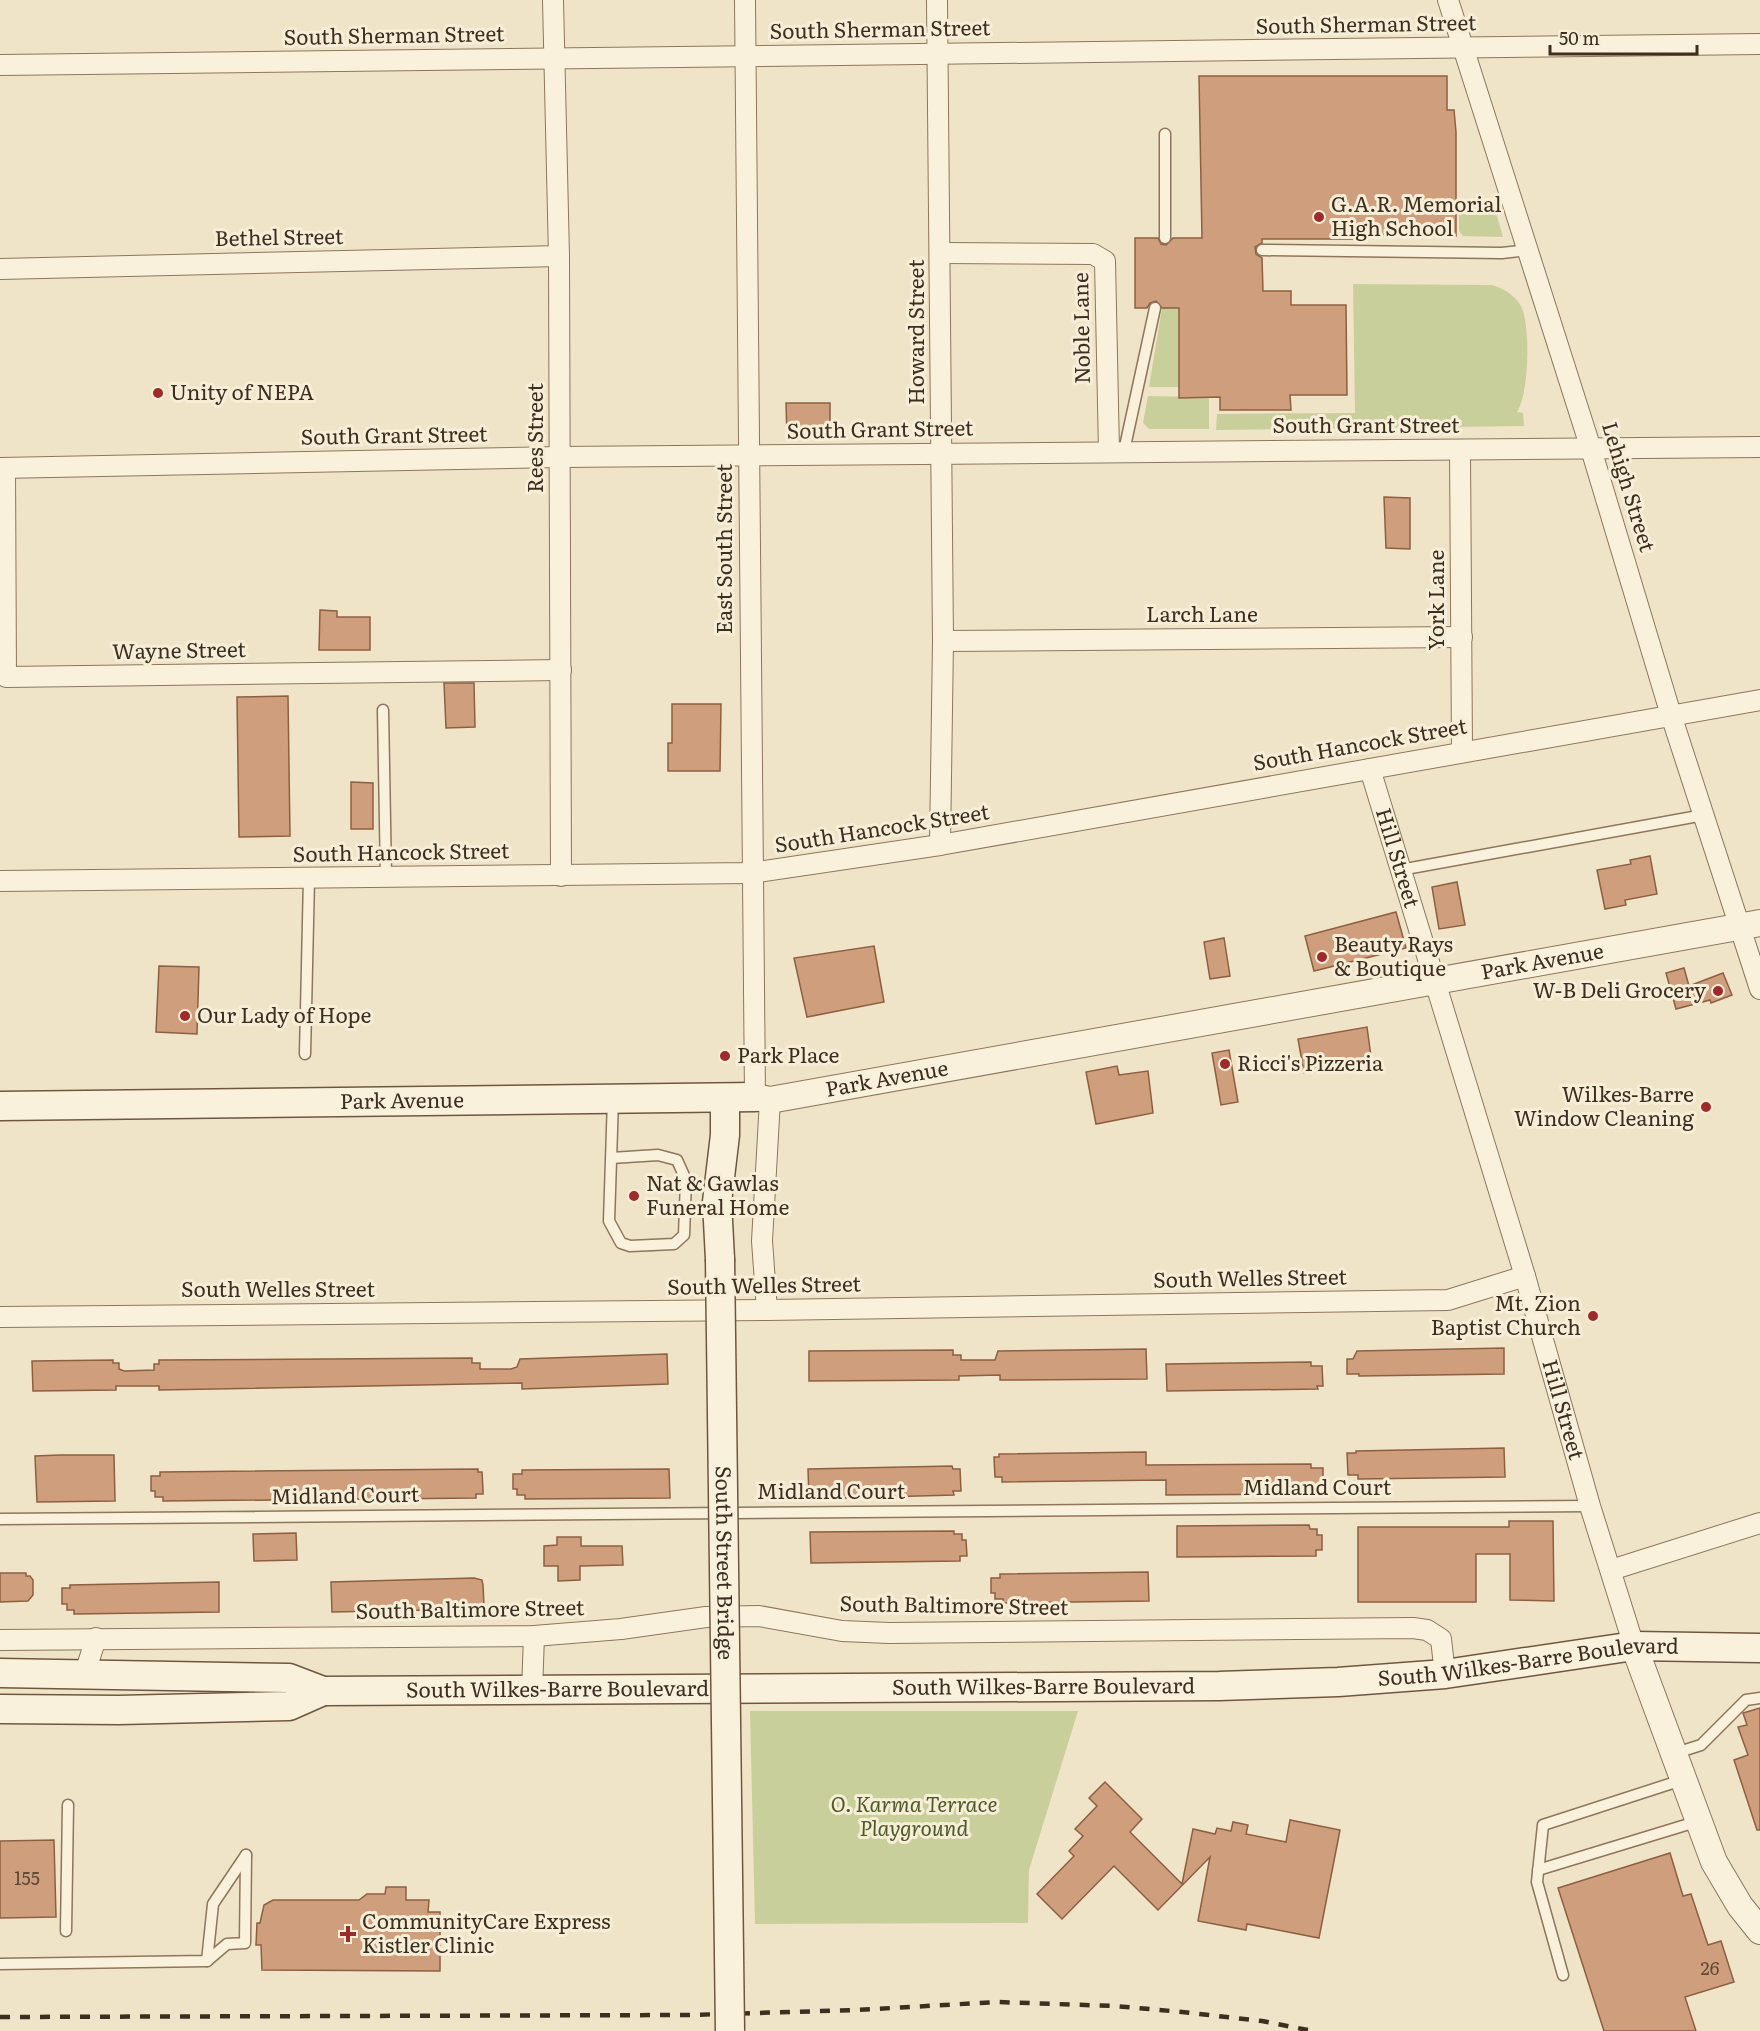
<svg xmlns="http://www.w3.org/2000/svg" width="1760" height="2031" font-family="Literata,serif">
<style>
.green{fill:#c9cf9b}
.building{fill:#cf9f7d;stroke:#8d5f41;stroke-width:1.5}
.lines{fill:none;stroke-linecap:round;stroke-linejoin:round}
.service-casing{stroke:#8d765c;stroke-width:13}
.minor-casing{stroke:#8d765c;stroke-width:22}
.tertiary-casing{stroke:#8d765c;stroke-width:28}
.secondary-casing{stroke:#6f573f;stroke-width:31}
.service{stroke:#faf1dc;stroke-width:10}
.minor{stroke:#faf1dc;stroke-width:20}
.tertiary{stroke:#faf1dc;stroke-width:26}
.secondary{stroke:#faf1dc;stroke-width:28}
.rail{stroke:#3d2e20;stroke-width:4.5;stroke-dasharray:10 10;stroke-linecap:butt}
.secondary-bridge-casing{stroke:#6f573f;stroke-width:31;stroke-linecap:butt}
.secondary-bridge{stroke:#faf1dc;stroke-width:28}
.poi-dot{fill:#9e2a2b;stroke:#f7eed8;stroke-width:2}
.labels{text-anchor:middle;stroke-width:6;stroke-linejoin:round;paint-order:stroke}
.number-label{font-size:18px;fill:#624a37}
.street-label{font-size:21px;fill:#3d2e20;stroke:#f7eed8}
.poi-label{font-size:21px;fill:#3d2e20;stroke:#f7eed8;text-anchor:start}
.park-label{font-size:21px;font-style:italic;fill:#4d5a26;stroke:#f7eed8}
</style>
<rect width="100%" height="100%" fill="#f0e4c8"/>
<g class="green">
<path d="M1485,206L1495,209L1503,237L1463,236L1459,231V210L1461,207Z"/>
<path d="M1353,284L1492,285C1504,289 1514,294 1521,306C1531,326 1529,394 1517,412L1523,413L1524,426L1216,430L1217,414L1355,413Z"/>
<path d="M1162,308H1179V387H1149Z"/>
<path d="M1148,396L1209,397V429H1149L1143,423Z"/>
<path d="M750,1711H1078L1029,1870L1028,1923L755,1924Z"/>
</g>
<g class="building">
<path d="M1199,76H1447V110H1454L1456,132V236L1367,234L1368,239H1262V243L1255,247L1256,254L1262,258L1263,291H1291V305H1346L1347,395H1290L1291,410H1220V397L1179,398V308H1162L1156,301L1150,303L1147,308H1135V238H1158L1161,244L1166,245L1173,238H1202Z"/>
<path d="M786,403H830V438H787Z"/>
<path d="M1384,497L1410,498V549L1386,548Z"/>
<path d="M320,610L337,611V617H370V650H319Z"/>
<path d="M444,683H474L475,727L446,728Z"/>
<path d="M288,696L290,836L239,837L237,697Z"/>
<path d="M672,704H721L720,771H668V743H672Z"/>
<path d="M351,782L373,783V829H351Z"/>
<path d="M1650,856L1657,894L1625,900L1626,905L1605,909L1597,870L1631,864L1630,860Z"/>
<path d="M1457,882L1465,925L1439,929L1432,887Z"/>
<path d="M1396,912L1406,948L1314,971L1305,936Z"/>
<path d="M1224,938L1230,976L1210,979L1204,942Z"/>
<path d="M874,946L884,1002L807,1017L794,958Z"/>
<path d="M159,966L199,967L197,1034L156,1032Z"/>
<path d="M1684,968L1689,986L1723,973L1732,995L1711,1003L1710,1000L1676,1009L1666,973Z"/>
<path d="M1367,1027L1372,1064L1304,1073L1298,1039Z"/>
<path d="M1229,1050L1238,1102L1221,1105L1212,1053Z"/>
<path d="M1117,1066L1119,1075L1148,1071L1153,1113L1096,1124L1086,1072Z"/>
<path d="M1504,1348V1374L1359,1376V1374H1347V1359H1353L1357,1351Z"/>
<path d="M1146,1349L1147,1379L1000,1380V1375L959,1376V1380L809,1381V1351L953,1350V1355H961V1360H995L998,1351Z"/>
<path d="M667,1354L668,1384L522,1389V1383L159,1390V1386H116V1390L33,1391L32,1361L113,1360V1363H119V1369L124,1371L154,1370V1364H159V1360L472,1358V1363H480V1369H511L517,1367L520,1359Z"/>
<path d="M1311,1362V1366H1322L1323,1386H1317L1318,1389L1167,1391L1166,1364Z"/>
<path d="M1504,1448L1505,1477L1358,1479V1475H1348L1347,1453H1356V1451Z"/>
<path d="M1146,1452V1465L1311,1464V1468H1323V1486H1319V1490L1314,1491V1494L1166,1495V1480L1002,1482V1477H995L994,1457H999V1454Z"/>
<path d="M60,1455H114L115,1501L37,1502L35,1456Z"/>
<path d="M952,1466L953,1469H960L961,1491H953L954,1495L809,1499L808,1469Z"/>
<path d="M478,1469V1472H482L483,1490V1494H476V1498L163,1501V1497H155V1491H151V1476H160V1472Z"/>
<path d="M669,1469L670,1498L525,1499V1495H517V1489H513V1474H522V1470Z"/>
<path d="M1509,1521H1553L1554,1601L1510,1600V1554H1476V1602H1358V1527H1509Z"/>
<path d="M1309,1525L1310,1529H1317V1535H1322V1550H1316V1556L1177,1557V1526Z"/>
<path d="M954,1531V1534H962V1540H966L967,1556H960V1561L811,1563L810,1532Z"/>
<path d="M296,1533L297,1560L254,1561L253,1534Z"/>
<path d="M557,1537H581V1546H622L623,1565L580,1566V1580L558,1581V1566H544V1546L557,1545Z"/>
<path d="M1148,1572L1149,1601L1003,1603V1599H995V1593H991V1578H1000V1574Z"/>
<path d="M0,1573H26V1576H30L33,1580V1595L28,1601L0,1602Z"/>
<path d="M474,1578L482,1580L483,1585L484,1606L479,1609L332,1612L331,1582Z"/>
<path d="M219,1582V1612L74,1614V1610H67V1604H62V1588H70V1585Z"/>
<path d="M1760,1708V1830H1757L1734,1760L1748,1755L1738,1727L1747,1725L1743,1713Z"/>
<path d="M1105,1782L1142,1819L1130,1832L1182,1884L1193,1829L1215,1834L1217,1828L1231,1831L1233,1822L1248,1825L1246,1834L1286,1842L1290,1820L1340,1830L1319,1938L1247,1924L1246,1930L1198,1921L1210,1857L1158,1910L1114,1866L1062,1919L1037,1894L1074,1856L1069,1851L1083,1836L1075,1829L1097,1806L1089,1798Z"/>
<path d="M54,1840L56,1917L0,1918V1841Z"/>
<path d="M1670,1853L1683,1896L1691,1894L1708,1945L1721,1941L1734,1982L1685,1997L1696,2031H1604L1558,1888Z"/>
<path d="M386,1887H406V1900H429L428,1912H440V1971L262,1970L261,1945H256L257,1923H260L264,1905L273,1900H359L367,1894H385Z"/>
</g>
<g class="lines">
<g class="service-casing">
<g id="service">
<path d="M1165,134V238"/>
<path d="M1262,250L1502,253L1528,250"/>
<path d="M1124,451L1155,308"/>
<path d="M383,710L386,878"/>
<path d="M1400,870L1704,815"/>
<path d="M305,1054L309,878"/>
<path d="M611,1158L658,1155L677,1160L686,1180L684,1235L674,1244L630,1246L621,1243L609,1221L613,1099"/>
<path d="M0,1519L1590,1506"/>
<path d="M1676,1753L1701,1745L1746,1700L1760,1698"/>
<path d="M1538,1870L1699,1821"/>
<path d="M66,1931L68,1805"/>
<path d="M207,1961L227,1944L245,1943L246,1855"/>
<path d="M0,1964L207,1961L213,1904L246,1855"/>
<path d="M1563,1975L1537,1882L1543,1825L1685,1779"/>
</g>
</g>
<g class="minor-casing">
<g id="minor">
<path d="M553,0L559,256L561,876"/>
<path d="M745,0L755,1097"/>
<path d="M937,0L943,641L940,845"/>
<path d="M1448,0L1591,449L1671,715L1760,989"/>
<path d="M0,65L1760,44"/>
<path d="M941,253L1093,254L1105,261L1109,452"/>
<path d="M0,269L559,256"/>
<path d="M1460,450L1462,751"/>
<path d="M0,468L560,457L1760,447"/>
<path d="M5,468L6,677L561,670"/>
<path d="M943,641L1462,637"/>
<path id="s1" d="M1370,769L1525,1276L1590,1506L1634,1646"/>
<path d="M0,881L751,873L940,845L1760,700"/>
<path d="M767,1310L762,1241L770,1100"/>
<path d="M0,1317L767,1310L1448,1300L1525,1276"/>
<path d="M1611,1570L1760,1523"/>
<path d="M0,1640L534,1636L621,1629L706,1617L759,1616L842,1631L889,1633L1413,1628L1427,1630L1441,1639L1445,1674"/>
<path d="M84,1676L96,1638"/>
<path d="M532,1691L534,1636"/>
</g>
</g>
<g class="tertiary-casing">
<g id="tertiary">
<path id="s2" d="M755,1097L770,1100L1760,923"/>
<path d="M1634,1646L1714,1862L1740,1906L1760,1931"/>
</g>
</g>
<g class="secondary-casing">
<g id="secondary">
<path id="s3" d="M0,1106L755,1097"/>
<path d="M720,1259L717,1202L725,1135V1098"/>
<path id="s4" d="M0,1673L289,1678L323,1691L1219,1686L1338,1682L1445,1674L1634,1646L1760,1648"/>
<path d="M0,1709L119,1710L289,1706L323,1691"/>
</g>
</g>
<use href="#service" class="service"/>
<use href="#minor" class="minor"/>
<use href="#tertiary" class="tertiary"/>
<use href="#secondary" class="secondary"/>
<path class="rail" d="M0,2017L689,2015L857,2010L997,2002L1115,2006L1182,2012L1262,2021L1313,2031"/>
<g class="secondary-bridge-casing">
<g id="secondary-bridge">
<path id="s5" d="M720,1259L730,2031"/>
</g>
</g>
<use href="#secondary-bridge" class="secondary-bridge"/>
</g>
<g class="poi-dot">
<circle cx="1319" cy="217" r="6"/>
<circle cx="158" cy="393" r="6"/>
<circle cx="1322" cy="957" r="6"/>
<circle cx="1718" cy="991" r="6"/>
<circle cx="185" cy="1016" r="6"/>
<circle cx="725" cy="1056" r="6"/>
<circle cx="1225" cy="1064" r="6"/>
<circle cx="1706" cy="1107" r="6"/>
<circle cx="634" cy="1196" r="6"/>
<circle cx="1593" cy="1316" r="6"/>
<path d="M345 1925h6v6h6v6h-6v6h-6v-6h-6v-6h6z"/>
</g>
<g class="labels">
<g class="number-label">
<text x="27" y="1885">155</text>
<text x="1710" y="1975">26</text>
</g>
<g class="street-label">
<text transform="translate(1366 25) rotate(-1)" y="7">South Sherman Street</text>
<text transform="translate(880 30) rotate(-1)" y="7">South Sherman Street</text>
<text transform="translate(394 36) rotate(-1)" y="7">South Sherman Street</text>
<text transform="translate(279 238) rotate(-1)" y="7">Bethel Street</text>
<text transform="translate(1082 328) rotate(-91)" y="7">Noble Lane</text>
<text transform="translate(917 332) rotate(-90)" y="7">Howard Street</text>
<text x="1366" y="433">South Grant Street</text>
<text transform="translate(880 430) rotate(-1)" y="7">South Grant Street</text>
<text transform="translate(394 436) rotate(-1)" y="7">South Grant Street</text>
<text transform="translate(536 438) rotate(-90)" y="7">Rees Street</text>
<text transform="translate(1628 487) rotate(73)" y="7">Lehigh Street</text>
<text transform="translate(725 549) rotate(-90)" y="7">East South Street</text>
<text transform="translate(1437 600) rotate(-90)" y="7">York Lane</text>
<text x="1202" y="622">Larch Lane</text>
<text transform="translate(179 651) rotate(-1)" y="7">Wayne Street</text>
<text transform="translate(1360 745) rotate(-10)" y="7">South Hancock Street</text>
<text transform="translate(882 829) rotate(-9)" y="7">South Hancock Street</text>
<text transform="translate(401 853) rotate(-1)" y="7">South Hancock Street</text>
<text dy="7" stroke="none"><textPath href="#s1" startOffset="93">Hill Street</textPath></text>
<text dy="7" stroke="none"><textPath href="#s2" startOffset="800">Park Avenue</textPath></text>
<text dy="7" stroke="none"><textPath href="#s2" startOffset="134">Park Avenue</textPath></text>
<text dy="7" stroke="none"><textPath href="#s3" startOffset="402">Park Avenue</textPath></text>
<text transform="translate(1250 1279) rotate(-1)" y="7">South Welles Street</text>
<text transform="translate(764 1286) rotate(-1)" y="7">South Welles Street</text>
<text x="278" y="1297">South Welles Street</text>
<text dy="7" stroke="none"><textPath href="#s1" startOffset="669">Hill Street</textPath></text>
<text x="1317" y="1495">Midland Court</text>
<text x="831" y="1499">Midland Court</text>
<text transform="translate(345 1496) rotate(-1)" y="7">Midland Court</text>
<text dy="7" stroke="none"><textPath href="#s5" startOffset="304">South Street Bridge</textPath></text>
<text transform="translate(954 1606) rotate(1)" y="7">South Baltimore Street</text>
<text transform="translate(470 1610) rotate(-1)" y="7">South Baltimore Street</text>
<text dy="7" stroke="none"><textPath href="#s4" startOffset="1532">South Wilkes-Barre Boulevard</textPath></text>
<text dy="7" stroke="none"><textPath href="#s4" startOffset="1046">South Wilkes-Barre Boulevard</textPath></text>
<text dy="7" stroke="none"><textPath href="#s4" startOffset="560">South Wilkes-Barre Boulevard</textPath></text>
</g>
<g class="poi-label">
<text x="1331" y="212">G.A.R. Memorial<tspan x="1331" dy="24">High School</tspan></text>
<text x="170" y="400">Unity of NEPA</text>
<text x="1334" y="952">Beauty Rays<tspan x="1334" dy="24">&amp; Boutique</tspan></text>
<text x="1706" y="998" text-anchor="end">W-B Deli Grocery</text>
<text x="197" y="1023">Our Lady of Hope</text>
<text x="737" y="1063">Park Place</text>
<text x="1237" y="1071">Ricci's Pizzeria</text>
<text x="1694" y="1102" text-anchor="end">Wilkes-Barre<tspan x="1694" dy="24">Window Cleaning</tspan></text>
<text x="646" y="1191">Nat &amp; Gawlas<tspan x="646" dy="24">Funeral Home</tspan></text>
<text x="1581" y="1311" text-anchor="end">Mt. Zion<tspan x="1581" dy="24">Baptist Church</tspan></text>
<text x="362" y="1929">CommunityCare Express<tspan x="362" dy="24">Kistler Clinic</tspan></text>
</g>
<g class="park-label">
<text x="914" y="1812">O. Karma Terrace<tspan x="914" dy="24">Playground</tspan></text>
</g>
</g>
<path d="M1550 45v9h147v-9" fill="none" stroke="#3d2e20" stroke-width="3"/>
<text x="1559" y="45" font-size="18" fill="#3d2e20" stroke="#f7eed8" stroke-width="4.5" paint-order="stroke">50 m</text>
</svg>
